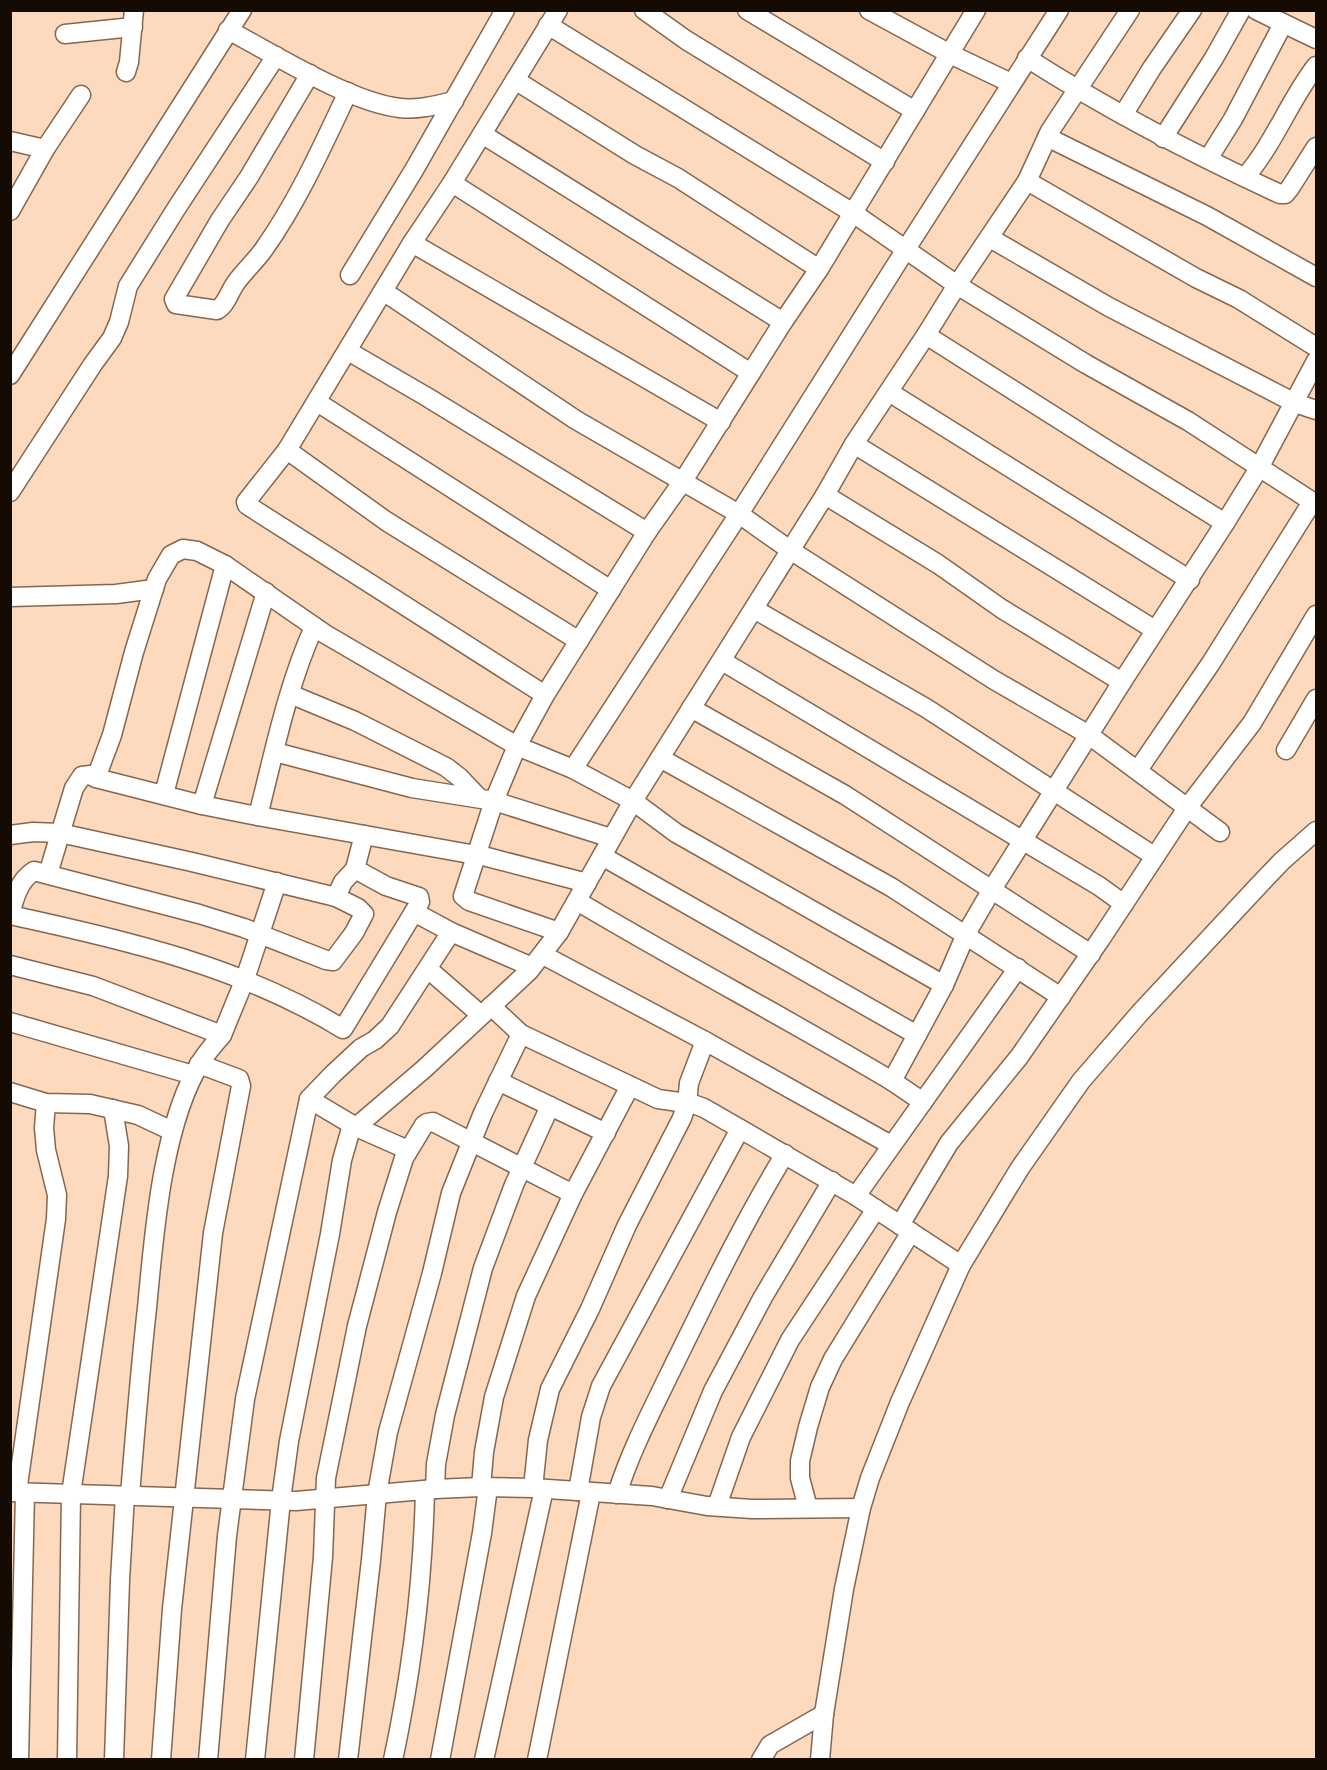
<svg xmlns="http://www.w3.org/2000/svg" width="1327" height="1770" font-family="Overpass,sans-serif">
<style>
.lines{fill:none;stroke-linecap:round;stroke-linejoin:round}
.street-casing{stroke:#86674e;stroke-width:21}
.street{stroke:#fff;stroke-width:18}
</style>
<rect width="100%" height="100%" fill="#fdd9bd"/>
<g class="lines">
<g class="street-casing">
<g id="street">
<path d="M644,10L686,40L885,162"/>
<path d="M747,10L915,111"/>
<path d="M869,10L950,54L1011,83"/>
<path d="M1256,10L1316,39"/>
<path d="M548,25L853,213L957,285L1086,364L1188,421L1316,504"/>
<path d="M228,30C274,54 349,102 400,108C418,110 437,105 454,101"/>
<path d="M65,34L133,27"/>
<path d="M1027,58C1108,110 1193,154 1280,194H1285L1290,188L1316,147"/>
<path d="M126,72L129,62L134,10"/>
<path d="M310,74L249,177L220,220L174,299L176,304L217,310C226,305 229,293 235,284C243,272 255,262 264,249C298,201 323,145 348,92"/>
<path d="M515,80L635,155L678,178L819,269"/>
<path d="M1123,115L1152,68L1192,10"/>
<path d="M482,134L783,322"/>
<path d="M1047,137L1207,216L1316,277"/>
<path d="M1163,138L1214,58L1241,10"/>
<path d="M10,141L45,149"/>
<path d="M1208,159L1233,119L1283,24"/>
<path d="M1245,177C1274,144 1289,101 1316,66"/>
<path d="M1027,181L1196,278L1239,299L1316,347"/>
<path d="M452,183L751,373"/>
<path d="M10,211L45,149L81,95"/>
<path d="M990,238L1109,307L1295,403L1316,410"/>
<path d="M412,243L721,422"/>
<path d="M350,275L414,170L505,10"/>
<path d="M383,291L576,420L739,514L790,550L994,680L1089,735L1220,832"/>
<path d="M926,335L1106,449L1225,523"/>
<path d="M348,351L427,397L647,532"/>
<path d="M10,375L242,10"/>
<path d="M889,392L1190,580"/>
<path d="M317,402L611,590"/>
<path d="M854,444L1155,630"/>
<path d="M287,450L386,521L579,641"/>
<path d="M10,492L93,364L112,338L119,322L128,286L176,209L276,56"/>
<path d="M825,495L938,564L1002,609L1122,682"/>
<path d="M10,597L116,594L154,589"/>
<path d="M754,609L926,708L1154,856"/>
<path d="M722,661L1099,886L1124,904"/>
<path d="M290,694L355,721L446,767L459,777L479,798"/>
<path d="M545,695L247,505L246,502L287,450L412,243L452,183L558,10"/>
<path d="M691,708L845,795L1091,954"/>
<path d="M1286,750L1316,699"/>
<path d="M275,752L412,788L494,801L611,838"/>
<path d="M660,758L891,887L1061,997"/>
<path d="M573,769L739,514L906,249L1059,10"/>
<path d="M1138,770L1211,663L1312,502"/>
<path d="M164,794L225,565"/>
<path d="M202,805L266,592"/>
<path d="M258,816C274,753 287,687 314,627"/>
<path d="M10,835L33,832L60,833L192,862L336,897L343,882L355,869"/>
<path d="M364,835L355,869L386,886L419,897L420,902L414,912L451,932L532,967"/>
<path d="M602,856L917,1035"/>
<path d="M48,874L74,788L82,776L90,775L96,778"/>
<path d="M587,883L487,857L247,814L202,805L96,778L112,735L134,652L157,579L171,555L183,549L197,551L225,565L325,634L517,746L573,769L633,801L676,833L944,985"/>
<path d="M577,901C681,963 788,1019 892,1081L944,985L966,934L991,891L1122,682L1225,523L1259,468L1316,361"/>
<path d="M10,915C126,940 242,967 343,1029L414,912"/>
<path d="M10,915C14,899 19,880 34,871L199,914L244,928L326,960L333,961L354,933L364,914L358,908L336,897"/>
<path d="M559,932L469,901L463,896L494,801L517,746L545,695L647,532L683,481L783,322L819,269L976,10"/>
<path d="M543,955L705,1041L891,1145"/>
<path d="M10,965L93,986L222,1035L245,979L277,882"/>
<path d="M428,969L481,1015"/>
<path d="M491,1006L521,1034L658,1099L693,1104L704,1108L856,1196L961,1265"/>
<path d="M10,1022L193,1075"/>
<path d="M498,1081L606,1133"/>
<path d="M892,1081L923,1102"/>
<path d="M10,1092L46,1103L90,1104L138,1115L172,1131"/>
<path d="M309,1099L356,1127L408,1150"/>
<path d="M356,1127L424,1069L529,971L559,932L633,801L825,495L854,444L926,335L957,285L1027,181L1050,131L1130,10"/>
<path d="M856,1196L1018,968"/>
<path d="M900,1225L949,1143L1019,1057L1100,940L1187,808L1252,723L1316,615"/>
<path d="M481,1487L484,1452L494,1397L526,1296L573,1194L630,1086"/>
<path d="M533,1488L538,1440L550,1389L590,1309L627,1225L682,1118L687,1103L689,1083L705,1041"/>
<path d="M435,1489L436,1464L445,1415L483,1268L514,1185L550,1106"/>
<path d="M578,1491L591,1417L601,1386L740,1129"/>
<path d="M10,1492L296,1501L435,1489L481,1487L533,1488L652,1496L707,1506L752,1509L861,1508"/>
<path d="M17,1492L56,1219L57,1195L46,1150L44,1128L46,1103"/>
<path d="M617,1494C630,1453 649,1416 668,1377C705,1302 741,1226 785,1154"/>
<path d="M130,1495C135,1433 140,1371 147,1308C154,1234 162,1123 202,1060C208,1051 215,1043 222,1035"/>
<path d="M668,1499L713,1391L763,1297L832,1181"/>
<path d="M717,1506L741,1437L790,1340L876,1209"/>
<path d="M808,1508L800,1478V1461L808,1427L820,1387L833,1359L911,1232"/>
<path d="M19,1760L25,1493"/>
<path d="M67,1760L71,1494L118,1176L119,1146L113,1109"/>
<path d="M114,1760L120,1580L125,1495"/>
<path d="M161,1760L172,1609L213,1233L241,1086L239,1079L199,1064"/>
<path d="M208,1760L227,1536L245,1399L309,1099L333,1074L361,1048L375,1040L390,1026L451,932"/>
<path d="M255,1760L281,1500L289,1441L330,1234L342,1160L352,1125"/>
<path d="M304,1760L323,1557L326,1478L357,1326L387,1212L404,1158L424,1125L427,1123L433,1122L573,1194"/>
<path d="M348,1760L371,1560L377,1494L388,1432L432,1273L451,1193L483,1113L521,1034"/>
<path d="M393,1760C412,1671 423,1581 425,1490"/>
<path d="M440,1760L482,1533L488,1487"/>
<path d="M484,1760L544,1489"/>
<path d="M537,1760L591,1493"/>
<path d="M761,1760L770,1745L824,1714"/>
<path d="M820,1760L824,1714L844,1589L861,1508L870,1478L900,1402L961,1265L1020,1168L1081,1081L1139,1014L1260,884L1282,861L1316,831"/>
</g>
</g>
<use href="#street" class="street"/>
</g>
<rect width="1327" height="1770" fill="none" stroke="#160b03" stroke-width="24"/>
</svg>
